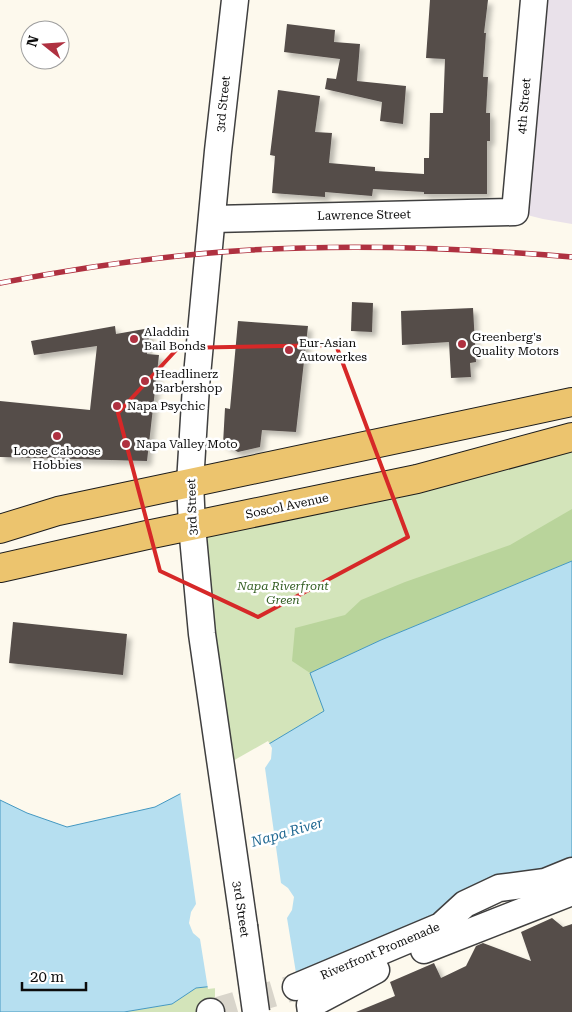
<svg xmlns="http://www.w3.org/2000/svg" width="572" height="1012" font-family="'Roboto Serif',serif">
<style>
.industrial{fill:#e9e1ea}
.green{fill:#d3e4ba}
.forest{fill:#b9d49b}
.water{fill:#b6dff0;stroke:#4498c1}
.pier{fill:#fdf9ed}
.building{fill:#544d4a;filter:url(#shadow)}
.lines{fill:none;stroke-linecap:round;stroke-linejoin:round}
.minor-tunnel{stroke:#d9d5cb;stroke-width:26;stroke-dasharray:26 13;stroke-linecap:butt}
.minor-casing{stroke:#3f3f3f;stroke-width:29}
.major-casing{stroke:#1d1d1d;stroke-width:30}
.minor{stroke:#fff;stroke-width:26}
.major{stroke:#ecc46e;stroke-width:28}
.rail-casing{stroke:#af3140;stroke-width:5.5}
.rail{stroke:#fff;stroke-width:4;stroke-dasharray:11;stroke-linecap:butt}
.minor-bridge-casing{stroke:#3f3f3f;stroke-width:29;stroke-linecap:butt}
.minor-bridge{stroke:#fff;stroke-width:26}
.marked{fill:none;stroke:#d62828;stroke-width:4;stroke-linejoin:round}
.poi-dot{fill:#af3140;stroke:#fff;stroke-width:2}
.labels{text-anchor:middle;stroke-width:5;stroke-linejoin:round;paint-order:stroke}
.street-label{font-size:12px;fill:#0c0c0c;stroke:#fff}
.poi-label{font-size:12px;fill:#0c0c0c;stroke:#fff;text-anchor:start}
.park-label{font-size:12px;font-style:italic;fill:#335e23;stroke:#fff}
.water-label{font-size:14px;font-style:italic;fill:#216992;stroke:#fff}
</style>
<defs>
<filter id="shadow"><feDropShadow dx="4.5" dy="4.5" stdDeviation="2.5" flood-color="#0004"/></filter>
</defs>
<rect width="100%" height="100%" fill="#fdf9ed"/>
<path class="industrial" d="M534,0H572V224L543,219L515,212Z"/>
<g class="green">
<path d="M572,437V561L381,640L311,673L325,711L222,772L192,526Z"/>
<path d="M215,985V998L217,1012H124L172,1004L196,988Z"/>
</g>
<path class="forest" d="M572,509V561L381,640L310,673L292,661L295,628L345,615L361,600L405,582L510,545Z"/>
<path class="water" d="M572,561V859L308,976L196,988L172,1004L124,1012H0V800L27,813L67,827L155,807L222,772L324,711L310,673L381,640Z"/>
<path class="pier" d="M268,741L272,748L271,759L265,768L281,883L288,888L294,897L292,910L287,918L297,979L208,989L200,939L193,933L189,923L191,912L196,904L180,791Z"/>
<g class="building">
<path d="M430,0H488L484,33H486L483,77H488L486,113H490V141H487V194H424V192L373,189L372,196L325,192V197L272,193L275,156L270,155L278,90L320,96L315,132L332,133L329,163L375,167V171L424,174V158H429L430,113H443L445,59L426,58Z"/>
<path d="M287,24L335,30L334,42L360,44L357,81L406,86L403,124L380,121L382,102L325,89L327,78L336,79L340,59L284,52Z"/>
<path d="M352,302L373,303L372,332L351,331Z"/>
<path d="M473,308L476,362L470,363L471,377L451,378L449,342L402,345L401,311Z"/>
<path d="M238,321L308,326L296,432L262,430L260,447L238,452L223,444L225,408L230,409Z"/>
<path d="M115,326L116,334L150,328L147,354L159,355L147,461L0,457V401L90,410L97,346L34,355L31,341Z"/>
<path d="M13,622L127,634L123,675L9,663Z"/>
<path d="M552,918L563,927L572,924V1012H356L395,996L390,982L434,963L441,978L466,966L476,946L483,943L531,961L521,932Z"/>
</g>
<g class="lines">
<path class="minor-tunnel" d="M211,1012L296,987"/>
<g class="minor-casing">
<g id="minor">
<path d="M235,0L218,151L196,386L190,483L192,526L202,634L244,926"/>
<path d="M213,219L515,212L534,0"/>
<path d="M424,950L572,892"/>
<path d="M296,987L441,926L465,904L499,888L545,882L572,871"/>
<path d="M210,1012H211"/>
<path d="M311,1012L310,1005L376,970"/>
</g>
</g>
<g class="major-casing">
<g id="major">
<path d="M0,529L58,511L572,402"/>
<path d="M0,568L147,535L417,479L572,437"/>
</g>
</g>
<use href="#minor" class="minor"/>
<use href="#major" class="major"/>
<g class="rail-casing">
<path id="rail" d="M0,283C83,267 167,255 251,250C358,244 465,248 572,257"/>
</g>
<use href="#rail" class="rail"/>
<g class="minor-bridge-casing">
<path id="minor-bridge" d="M244,926L256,1012"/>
</g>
<use href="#minor-bridge" class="minor-bridge"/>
</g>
<path class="marked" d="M336,345L408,537L258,617L160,571L118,413L178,348Z"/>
<g class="poi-dot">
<circle cx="134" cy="339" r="5"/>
<circle cx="462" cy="344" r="5"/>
<circle cx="289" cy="350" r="5"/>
<circle cx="145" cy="381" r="5"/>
<circle cx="117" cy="406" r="5"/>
<circle cx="57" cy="436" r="5"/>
<circle cx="126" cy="444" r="5"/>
</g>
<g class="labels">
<g class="street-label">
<text transform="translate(223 104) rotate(-84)" y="4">3rd Street</text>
<text transform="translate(524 106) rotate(-85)" y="4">4th Street</text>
<text transform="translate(364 215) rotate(-1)" y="4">Lawrence Street</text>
<text transform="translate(287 506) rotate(-12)" y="4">Soscol Avenue</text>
<text transform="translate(192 507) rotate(-92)" y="4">3rd Street</text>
<text transform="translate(241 909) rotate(82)" y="4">3rd Street</text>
<text transform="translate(380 951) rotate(-23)" y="4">Riverfront Promenade</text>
</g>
<g class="poi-label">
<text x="144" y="336">Aladdin<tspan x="144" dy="14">Bail Bonds</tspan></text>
<text x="472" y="341">Greenberg's<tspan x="472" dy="14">Quality Motors</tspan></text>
<text x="299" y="347">Eur-Asian<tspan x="299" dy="14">Autowerkes</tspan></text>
<text x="155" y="378">Headlinerz<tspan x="155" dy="14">Barbershop</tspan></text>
<text x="127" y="410">Napa Psychic</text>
<text x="136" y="448">Napa Valley Moto</text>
<text x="57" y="455" text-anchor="middle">Loose Caboose<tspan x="57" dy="14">Hobbies</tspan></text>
</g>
<g class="park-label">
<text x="283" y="590">Napa Riverfront<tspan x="283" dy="14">Green</tspan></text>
</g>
<g class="water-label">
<text transform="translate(287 832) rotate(-16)" y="5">Napa River</text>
</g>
</g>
<g transform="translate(45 45) rotate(287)"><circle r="24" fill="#ffffff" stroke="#9e9e9e"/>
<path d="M0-4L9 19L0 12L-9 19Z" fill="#af3140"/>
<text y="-8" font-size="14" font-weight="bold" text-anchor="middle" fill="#0c0c0c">N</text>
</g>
<path d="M22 982v8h64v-8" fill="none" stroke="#0c0c0c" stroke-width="2.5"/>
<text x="30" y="982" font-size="15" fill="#0c0c0c" stroke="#ffffff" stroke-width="4" paint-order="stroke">20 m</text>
</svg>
